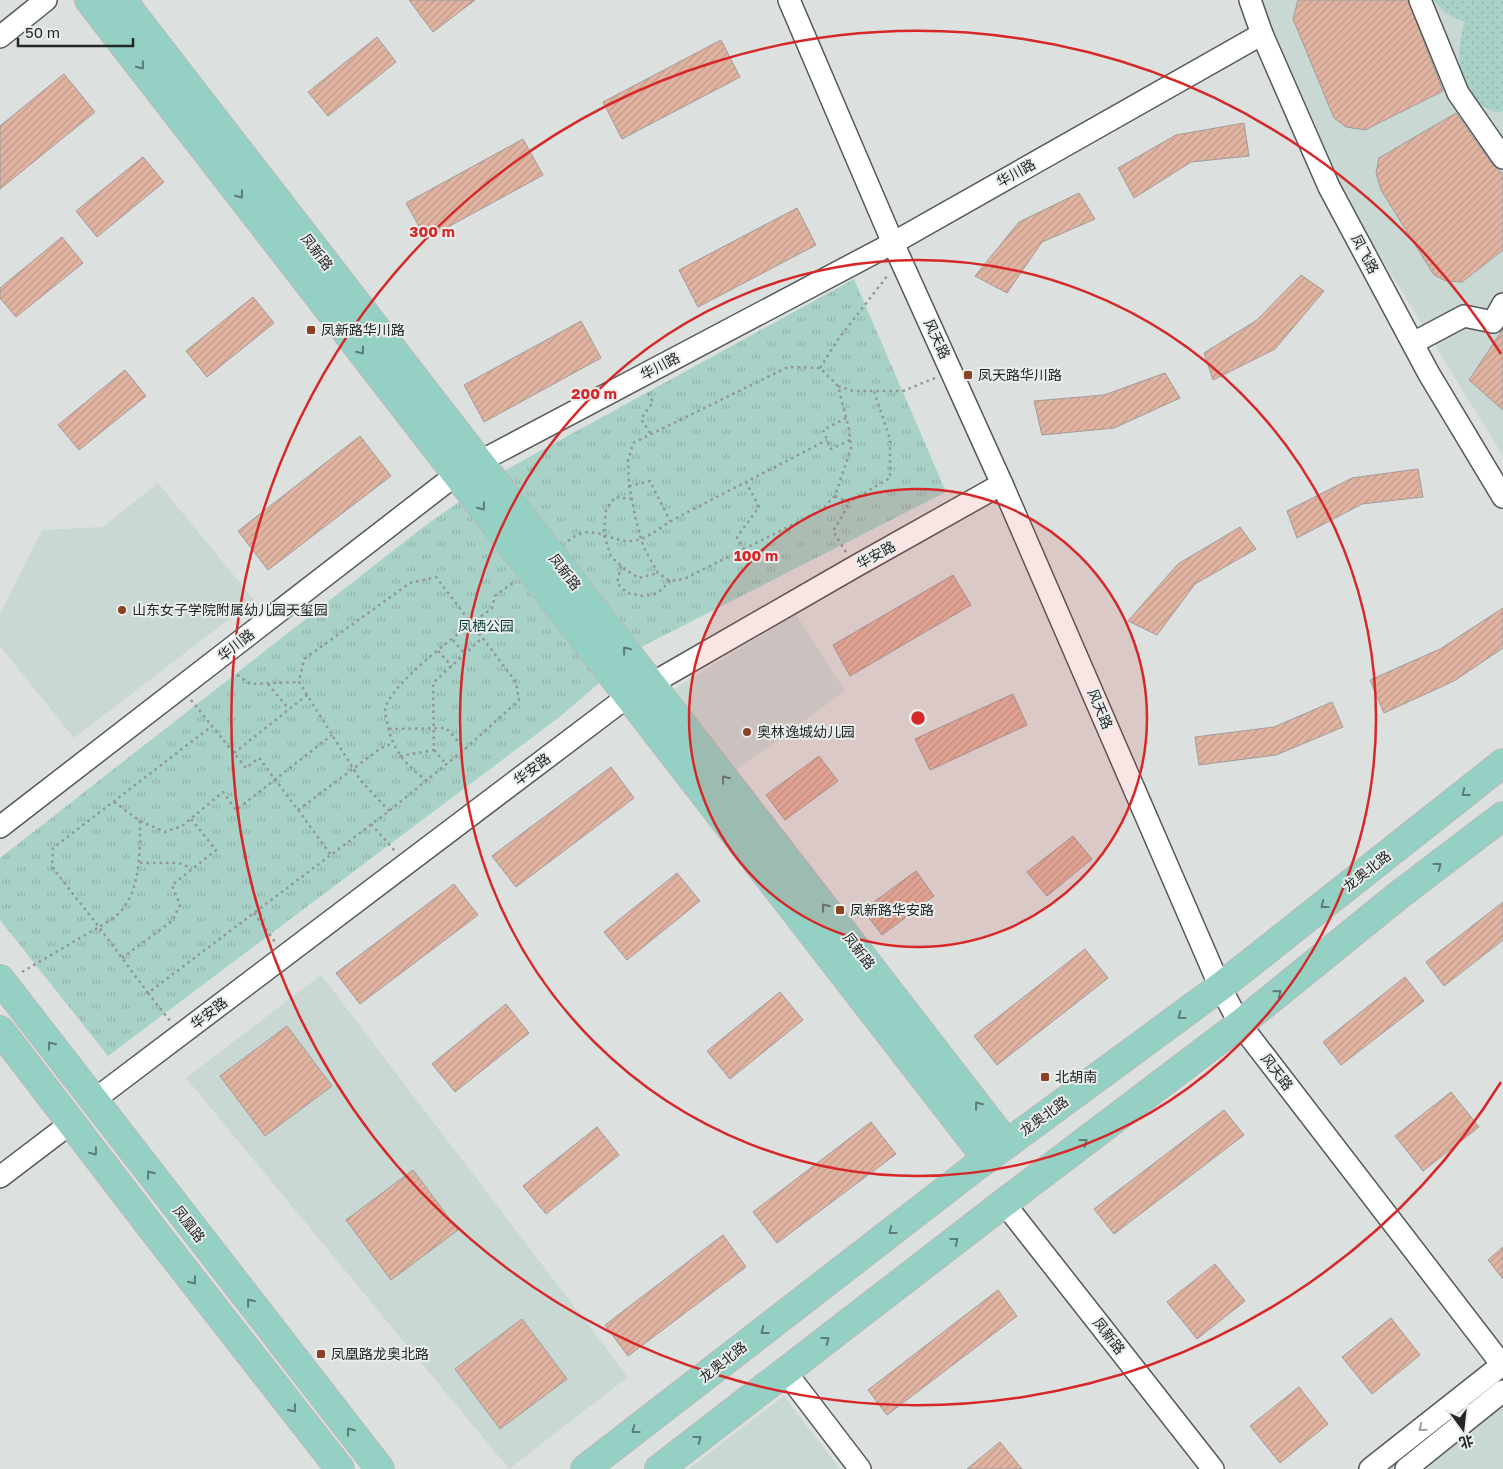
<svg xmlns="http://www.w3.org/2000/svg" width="1503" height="1469" font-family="'Golos Text','Noto Sans SC',sans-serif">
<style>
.built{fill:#cad8d4}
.grass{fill:url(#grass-dots)}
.park{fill:url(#park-tufts)}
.building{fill:url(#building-hatch);stroke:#a09c9a}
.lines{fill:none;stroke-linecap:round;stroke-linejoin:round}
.minor-casing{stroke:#555958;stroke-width:24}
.major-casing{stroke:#b9baba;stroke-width:30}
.path{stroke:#939695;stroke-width:2.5;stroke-dasharray:2.5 4;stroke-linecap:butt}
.minor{stroke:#fff;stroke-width:21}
.major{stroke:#94d0c4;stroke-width:28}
.oneway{stroke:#5c7c76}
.oneway2{stroke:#9d9e9e}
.ring{fill:none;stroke:#d62828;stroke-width:2.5}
.poi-dot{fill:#8a4222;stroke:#e9edec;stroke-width:2}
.labels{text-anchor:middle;stroke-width:4;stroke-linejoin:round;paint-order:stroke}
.street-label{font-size:14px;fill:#252727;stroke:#e9edec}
.poi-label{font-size:14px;fill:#252727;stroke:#e9edec;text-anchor:start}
.park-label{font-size:14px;fill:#0d3e36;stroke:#e9edec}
.centre{fill:#d62828;stroke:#e9edec;stroke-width:2.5}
.ring-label{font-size:15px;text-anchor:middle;font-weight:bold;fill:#d62828;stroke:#e9edec;stroke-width:4;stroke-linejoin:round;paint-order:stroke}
</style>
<defs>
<pattern id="grass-dots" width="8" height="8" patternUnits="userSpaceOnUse" patternTransform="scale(1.25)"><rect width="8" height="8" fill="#a8d1c7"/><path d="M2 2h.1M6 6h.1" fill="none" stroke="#90b3ab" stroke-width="1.8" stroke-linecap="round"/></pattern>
<pattern id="park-tufts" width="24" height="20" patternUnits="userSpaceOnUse" patternTransform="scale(1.25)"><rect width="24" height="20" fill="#a8d1c7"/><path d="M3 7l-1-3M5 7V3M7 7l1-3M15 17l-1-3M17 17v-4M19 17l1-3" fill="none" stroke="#90b3ab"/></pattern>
<pattern id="building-hatch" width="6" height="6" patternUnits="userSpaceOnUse" patternTransform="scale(1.25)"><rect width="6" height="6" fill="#e1b3a1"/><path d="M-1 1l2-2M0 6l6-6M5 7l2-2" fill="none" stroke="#c19a8b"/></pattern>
</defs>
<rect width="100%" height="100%" fill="#dce0df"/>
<g class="built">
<path d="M1260,0H1503V456L1327,170Z"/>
<path d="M158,483L254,600L74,738L0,646V614L42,530L103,527Z"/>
<path d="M796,614L845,691L734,772L674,689Z"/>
<path d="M321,975L628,1377L509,1469L186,1078Z"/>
<path d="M1503,1369V1469H1380Z"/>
<path d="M784,1396L840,1469H688Z"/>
</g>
<path class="grass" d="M1433,0H1503V111L1498,113L1471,101L1461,80L1459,50L1464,22L1447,14Z"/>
<path class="park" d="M854,279L946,492L643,646L558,718L108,1056L0,920V858L426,525L502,472Z"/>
<g class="building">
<path d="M409,0H475L433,32Z"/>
<path d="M1298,0H1408L1443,91L1365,130L1346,127L1334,118L1293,19Z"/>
<path d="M377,37L396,62L328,116L308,92Z"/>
<path d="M721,40L740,77L622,139L603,102Z"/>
<path d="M64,74L95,112L0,189V126Z"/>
<path d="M1456,113L1493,165L1503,174V250L1462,282L1446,281L1434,275L1381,190L1376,173L1379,158Z"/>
<path d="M1244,123L1249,156L1191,162L1134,198L1118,168L1176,135Z"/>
<path d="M523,139L543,175L426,239L406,203Z"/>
<path d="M143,157L164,182L97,237L76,211Z"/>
<path d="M1079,193L1095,219L1042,242L1007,293L975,276L1019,222Z"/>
<path d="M797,208L816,245L698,307L679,270Z"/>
<path d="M62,237L83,263L16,317L0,298V288Z"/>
<path d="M1301,275L1324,291L1275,349L1213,380L1204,353L1257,320Z"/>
<path d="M253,297L274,323L207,377L186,351Z"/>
<path d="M581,321L601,358L484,422L464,385Z"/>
<path d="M1503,329V410L1469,380Z"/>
<path d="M125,370L146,396L79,450L58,425Z"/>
<path d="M1165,373L1180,398L1114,428L1042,435L1034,401L1104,395Z"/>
<path d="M360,436L391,476L268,570L238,531Z"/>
<path d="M1418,469L1423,497L1362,504L1297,538L1287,511L1352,478Z"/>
<path d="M1240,527L1256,549L1195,584L1157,635L1128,621L1178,564Z"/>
<path d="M953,575L971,605L850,676L833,645Z"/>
<path d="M1503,608V648L1454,681L1384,713L1370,680L1440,649Z"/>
<path d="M1013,694L1027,725L930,770L915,739Z"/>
<path d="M1332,702L1343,727L1276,755L1199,765L1195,737L1274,727Z"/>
<path d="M819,756L838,781L785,820L766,795Z"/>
<path d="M611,767L634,798L516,887L492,856Z"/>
<path d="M1073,836L1092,859L1047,896L1027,872Z"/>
<path d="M916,871L934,896L882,935L863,910Z"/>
<path d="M677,873L700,901L627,960L604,932Z"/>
<path d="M454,884L478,915L360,1004L336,973Z"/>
<path d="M1503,902V940L1444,986L1426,962Z"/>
<path d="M1085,949L1108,978L997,1065L974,1036Z"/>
<path d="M1405,977L1424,1001L1341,1065L1323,1042Z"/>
<path d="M780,992L803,1020L730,1079L707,1051Z"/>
<path d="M506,1004L529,1033L455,1092L432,1064Z"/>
<path d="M287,1026L332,1086L265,1136L220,1076Z"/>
<path d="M1451,1092L1479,1127L1423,1171L1395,1136Z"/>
<path d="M1224,1110L1244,1135L1114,1234L1094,1209Z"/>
<path d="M871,1122L896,1154L777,1243L753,1212Z"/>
<path d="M597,1127L619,1155L546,1214L523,1186Z"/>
<path d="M413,1170L458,1230L391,1280L346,1220Z"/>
<path d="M723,1235L746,1267L628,1356L605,1325Z"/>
<path d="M1503,1247V1279L1488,1260Z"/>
<path d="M1215,1264L1245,1301L1197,1339L1167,1302Z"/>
<path d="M998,1290L1017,1316L887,1415L868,1390Z"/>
<path d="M1391,1318L1420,1355L1372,1394L1342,1357Z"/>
<path d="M522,1319L567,1379L500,1429L455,1369Z"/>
<path d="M1299,1387L1328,1424L1280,1463L1250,1426Z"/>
<path d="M1000,1442L1022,1469H967Z"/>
</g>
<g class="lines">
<g class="minor-casing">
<g id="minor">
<path d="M789,0L893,243L1002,484L1220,987L1240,1024L1503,1366"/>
<path d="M1250,0L1262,34L1329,187L1429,374L1503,497"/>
<path d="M1420,0L1458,93L1503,158"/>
<path d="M0,37L46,0"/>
<path d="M1413,343L1464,316L1493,322L1503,304"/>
<path d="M0,827L458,473L893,243L1262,34"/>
<path d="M94,1100L623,700L856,566L1002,484"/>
<path d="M0,1177L71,1123"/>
<path d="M1004,1203L1213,1469"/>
<path d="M785,1371L860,1469"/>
<path d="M1370,1469L1503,1364"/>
<path d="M1406,1469L1503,1391"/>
</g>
</g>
<g class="major-casing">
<g id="major">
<path d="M89,0L987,1159"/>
<path d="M122,0L1007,1144"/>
<path d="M0,979L380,1469"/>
<path d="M0,1030L161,1240L340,1469"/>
<path d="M585,1469L974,1168L1220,987L1503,763"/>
<path d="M659,1469L1004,1203L1240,1024L1399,895L1503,816"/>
</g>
</g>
<g class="path">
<path d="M820,368L839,338L888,275"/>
<path d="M838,386L820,368L788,367L633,443L628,461L629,486L636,520L643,546L658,573L670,581L684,579L820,511L835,496L851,448L849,429L838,386L853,391H903L935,378"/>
<path d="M648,393L653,402L641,419L651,434"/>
<path d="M846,418L823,430L831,449L850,440"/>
<path d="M629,486L650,481L670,521"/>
<path d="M835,496L849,502L890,478V439L874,391"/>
<path d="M632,499L615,497L606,510L604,535L611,557L626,570L639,578L658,573"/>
<path d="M568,541C596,518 612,549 641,539C652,535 671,520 684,514C732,489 779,465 827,440"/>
<path d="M744,550L737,537L759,507L746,482"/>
<path d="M846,552L833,531L843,515L849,502"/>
<path d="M621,566L617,583L627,593L643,596L658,593L670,581"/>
<path d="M453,640L465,654"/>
<path d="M438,651L452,666"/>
<path d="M232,671L250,684L299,682"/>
<path d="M268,684L289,709"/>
<path d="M191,700L246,768L259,758L298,810L381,748L393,743"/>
<path d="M389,729L446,728L465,749"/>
<path d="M434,750L446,764"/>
<path d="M234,753L307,695"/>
<path d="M400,756L434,750L433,683L482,638"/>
<path d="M427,781C407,766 393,751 388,726C387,721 385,715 385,711C386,685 470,625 492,608L495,596L514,582"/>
<path d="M114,802L140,821L165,832L182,826L223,792L236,810L332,735"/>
<path d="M298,810L331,855"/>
<path d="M140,821C140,851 141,892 118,914C113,919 105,923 99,927L52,867L53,848L212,726"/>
<path d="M371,824L395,851"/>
<path d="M140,863H178L192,868"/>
<path d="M254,913L275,942"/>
<path d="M122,958L172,921L180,905L172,885L216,850L191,819"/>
<path d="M22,972L99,927L148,993L389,811L465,749L519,700L516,682L436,577L410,583L304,659L299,682L361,781L389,811"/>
<path d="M148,993L170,1021"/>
</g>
<use href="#minor" class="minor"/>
<use href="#major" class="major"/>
</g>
<defs><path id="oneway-chevron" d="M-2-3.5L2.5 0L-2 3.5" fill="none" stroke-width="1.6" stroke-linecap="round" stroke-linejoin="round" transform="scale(1.25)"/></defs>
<g class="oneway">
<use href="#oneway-chevron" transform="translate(141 66) rotate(52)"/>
<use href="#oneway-chevron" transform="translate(240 195) rotate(52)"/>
<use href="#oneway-chevron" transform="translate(361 351) rotate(52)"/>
<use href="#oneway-chevron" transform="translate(482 507) rotate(52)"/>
<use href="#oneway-chevron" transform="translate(626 650) rotate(-128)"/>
<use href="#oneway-chevron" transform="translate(725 779) rotate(-128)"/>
<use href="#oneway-chevron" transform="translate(1465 793) rotate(142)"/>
<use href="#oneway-chevron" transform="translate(1438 866) rotate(-37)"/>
<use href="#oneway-chevron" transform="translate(1324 905) rotate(142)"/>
<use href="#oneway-chevron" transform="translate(825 907) rotate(-128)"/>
<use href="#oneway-chevron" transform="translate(1278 993) rotate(-39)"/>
<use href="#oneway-chevron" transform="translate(1181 1016) rotate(144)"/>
<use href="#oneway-chevron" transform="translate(51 1045) rotate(-128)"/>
<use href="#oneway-chevron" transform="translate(978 1105) rotate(-128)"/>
<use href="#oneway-chevron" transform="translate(1084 1142) rotate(-37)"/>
<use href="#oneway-chevron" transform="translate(94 1152) rotate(52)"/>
<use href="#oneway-chevron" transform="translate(150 1174) rotate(-128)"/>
<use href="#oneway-chevron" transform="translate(892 1231) rotate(142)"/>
<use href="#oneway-chevron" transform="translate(955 1241) rotate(-38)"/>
<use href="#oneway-chevron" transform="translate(193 1281) rotate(52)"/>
<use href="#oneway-chevron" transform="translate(250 1302) rotate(-128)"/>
<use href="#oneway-chevron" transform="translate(764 1331) rotate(142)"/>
<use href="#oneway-chevron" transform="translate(826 1340) rotate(-38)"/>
<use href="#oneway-chevron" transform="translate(293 1409) rotate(52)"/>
<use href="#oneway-chevron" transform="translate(635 1430) rotate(142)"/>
<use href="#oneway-chevron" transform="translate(350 1431) rotate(-128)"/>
<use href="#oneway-chevron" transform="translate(698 1439) rotate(-38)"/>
</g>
<use class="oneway2" href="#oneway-chevron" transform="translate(1422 1428) rotate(141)"/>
<circle cx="918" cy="718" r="229" fill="#d62828" fill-opacity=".12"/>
<g class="ring">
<circle cx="918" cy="718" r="229"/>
<circle cx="918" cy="718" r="458"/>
<path d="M1501 1082A687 687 0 1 1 1501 354"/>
</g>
<g class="poi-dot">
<rect x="306" y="325" width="10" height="10" rx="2.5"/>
<rect x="963" y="370" width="10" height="10" rx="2.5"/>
<circle cx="122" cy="610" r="5"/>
<circle cx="747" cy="732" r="5"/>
<rect x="835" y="905" width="10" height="10" rx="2.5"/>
<rect x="1040" y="1072" width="10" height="10" rx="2.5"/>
<rect x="316" y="1349" width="10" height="10" rx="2.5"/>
</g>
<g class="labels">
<g class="street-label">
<text transform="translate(1016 173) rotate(-29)" y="5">华川路</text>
<text transform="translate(317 252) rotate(52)" y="5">凤新路</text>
<text transform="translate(1365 254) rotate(62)" y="5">凤飞路</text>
<text transform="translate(937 339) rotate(65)" y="5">风天路</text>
<text transform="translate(660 366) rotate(-28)" y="5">华川路</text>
<text transform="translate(876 555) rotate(-29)" y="5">华安路</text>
<text transform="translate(565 572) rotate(52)" y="5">凤新路</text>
<text transform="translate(236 645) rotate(-38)" y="5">华川路</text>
<text transform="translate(1100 709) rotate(67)" y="5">风天路</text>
<text transform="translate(532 769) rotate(-37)" y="5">华安路</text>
<text transform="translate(1367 871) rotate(-38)" y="5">龙奥北路</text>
<text transform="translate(859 951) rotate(52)" y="5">凤新路</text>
<text transform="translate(209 1013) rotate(-37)" y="5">华安路</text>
<text transform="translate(1277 1072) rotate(52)" y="5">风天路</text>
<text transform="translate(1044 1116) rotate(-36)" y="5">龙奥北路</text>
<text transform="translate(189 1224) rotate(52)" y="5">凤凰路</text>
<text transform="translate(1109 1336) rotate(52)" y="5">凤新路</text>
<text transform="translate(723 1362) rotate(-38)" y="5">龙奥北路</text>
</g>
<g class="poi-label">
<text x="321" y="335">凤新路华川路</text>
<text x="978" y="380">凤天路华川路</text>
<text x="132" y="615">山东女子学院附属幼儿园天玺园</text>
<text x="757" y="737">奥林逸城幼儿园</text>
<text x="850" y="915">凤新路华安路</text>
<text x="1055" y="1082">北胡南</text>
<text x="331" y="1359">凤凰路龙奥北路</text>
</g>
<g class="park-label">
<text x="486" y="631">凤栖公园</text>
</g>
</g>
<circle cx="918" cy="718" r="8" class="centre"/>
<g class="ring-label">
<text x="432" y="237">300 m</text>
<text x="594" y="399">200 m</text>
<text x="756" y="561">100 m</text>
</g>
<g transform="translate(1463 1429) rotate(165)" stroke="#e9edec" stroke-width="4" paint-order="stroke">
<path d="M0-4L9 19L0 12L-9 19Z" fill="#252727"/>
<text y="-8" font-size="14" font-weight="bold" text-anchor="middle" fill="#252727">北</text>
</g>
<path d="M18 38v8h115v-8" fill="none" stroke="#252727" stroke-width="2.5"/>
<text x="25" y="38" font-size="15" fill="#252727" stroke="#e9edec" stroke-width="4" paint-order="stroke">50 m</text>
</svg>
